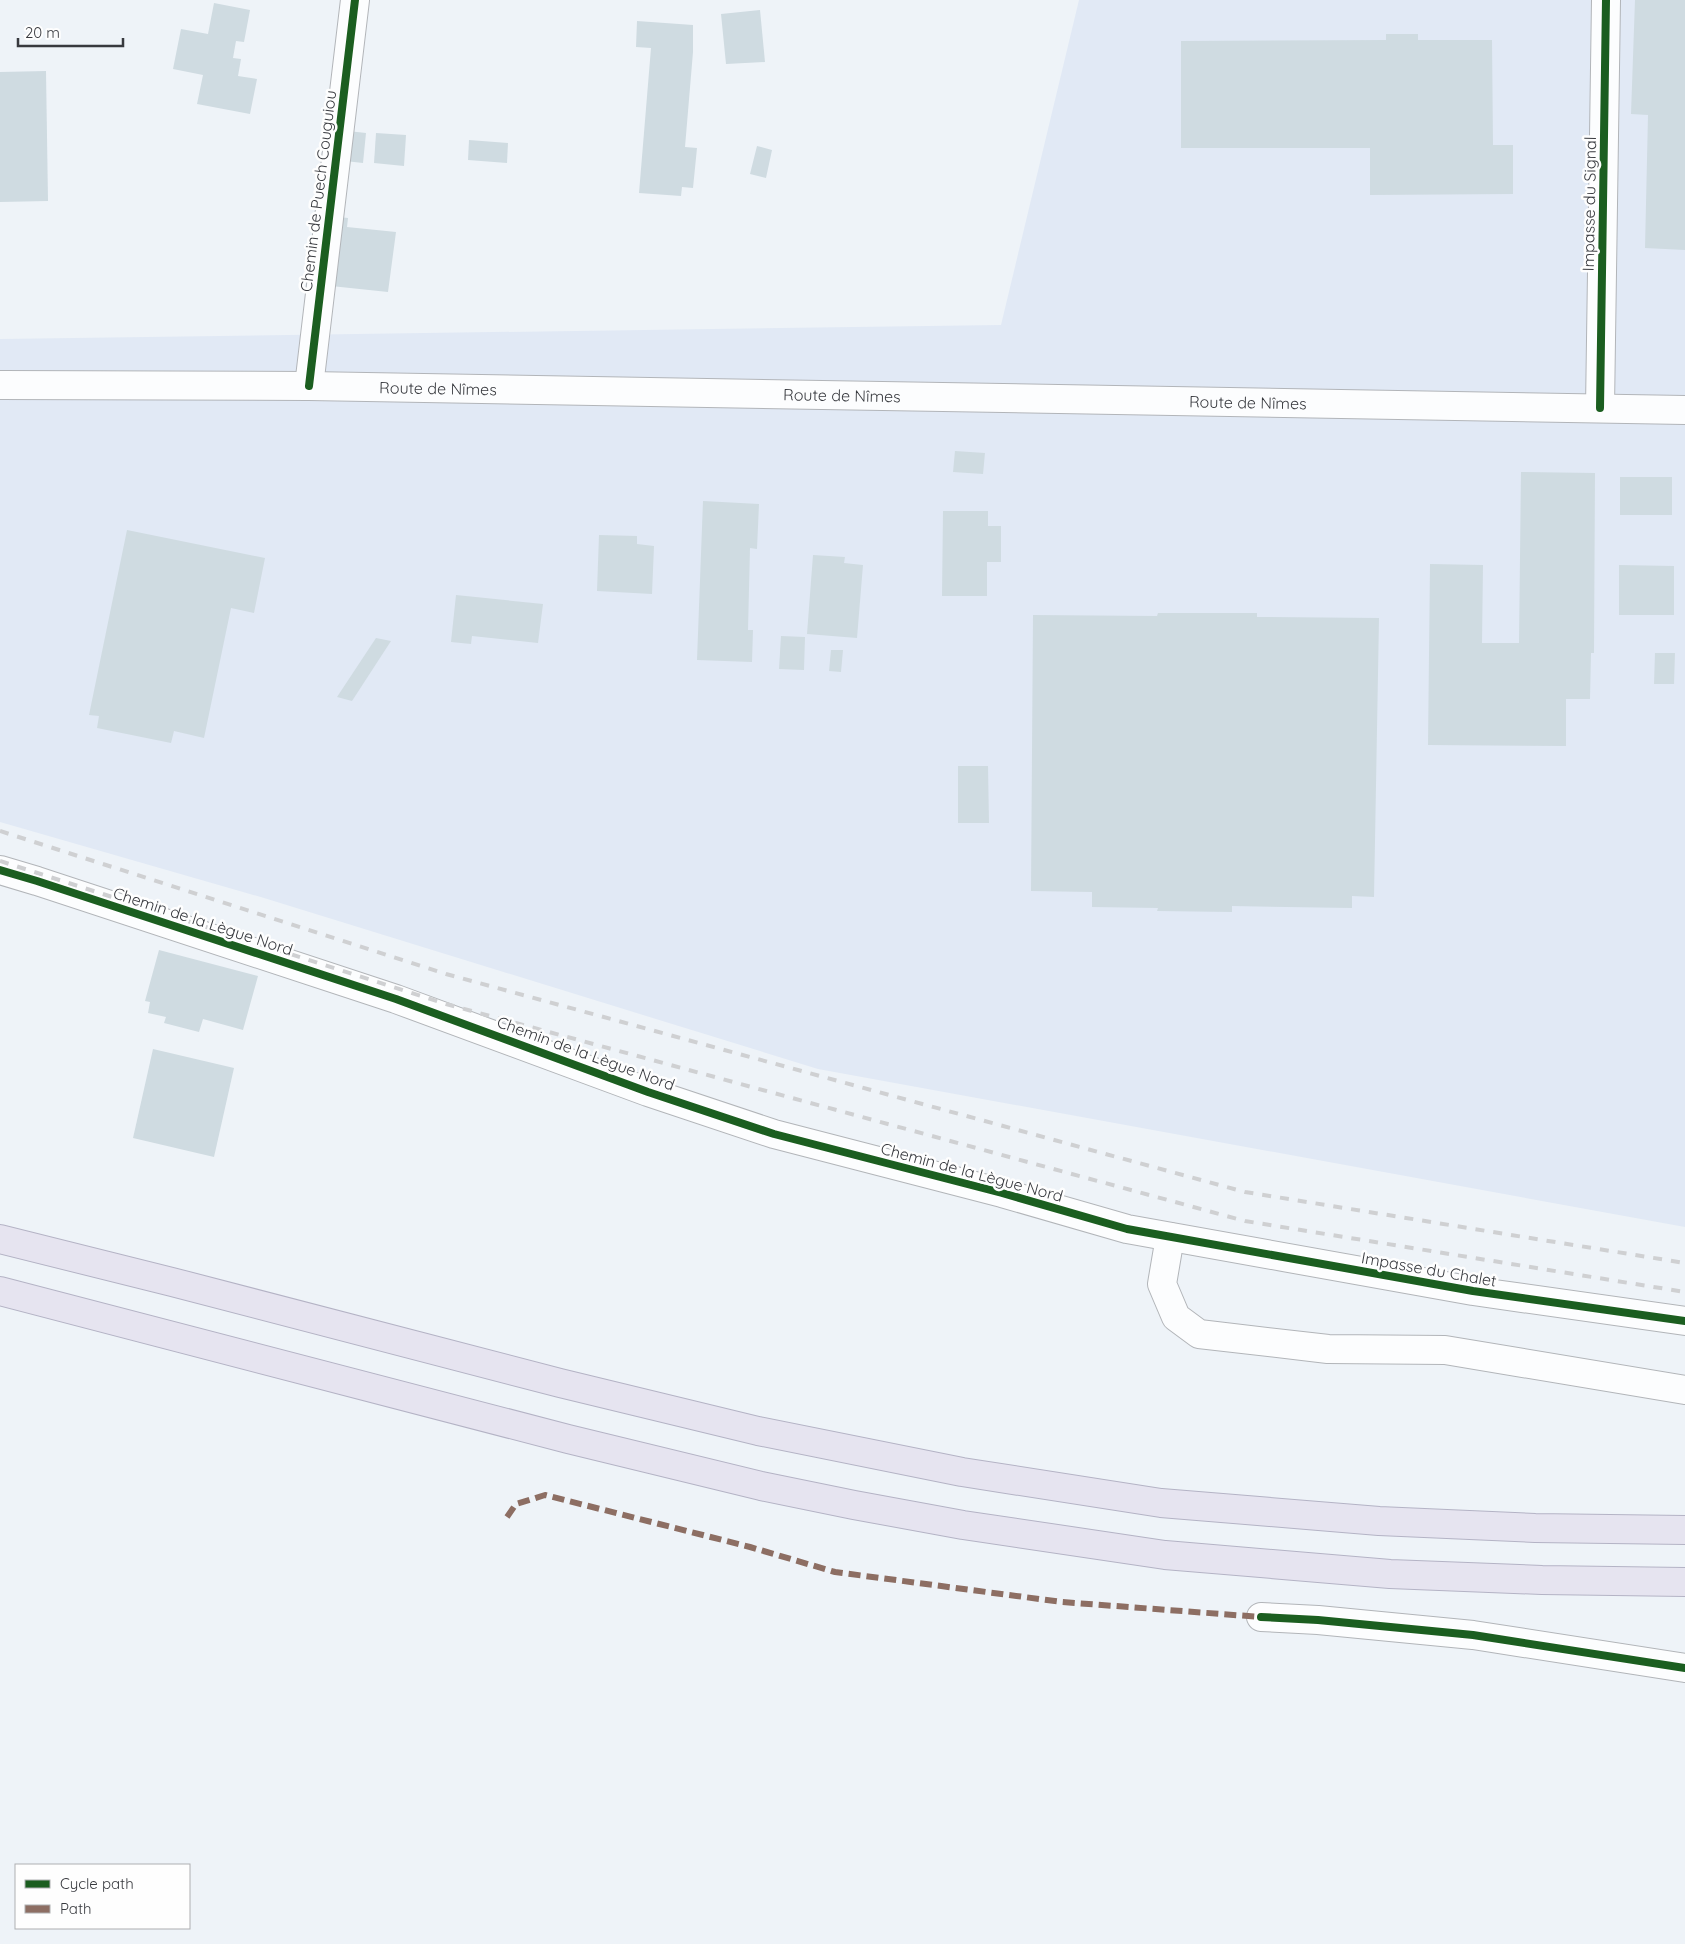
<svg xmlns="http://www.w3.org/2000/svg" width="1685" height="1944" font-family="Quicksand,sans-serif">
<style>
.built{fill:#e1e9f5}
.building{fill:#cfdbe1}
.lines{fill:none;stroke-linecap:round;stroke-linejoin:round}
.minor-casing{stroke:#b2b5b9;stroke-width:30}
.secondary-casing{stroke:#b2b5b9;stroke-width:30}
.trunk-casing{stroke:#b4b3c5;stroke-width:30}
.minor{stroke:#fcfdfe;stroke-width:28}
.secondary{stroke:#fcfdfe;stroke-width:28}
.trunk{stroke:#e6e4f0;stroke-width:28}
.rail{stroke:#cfd0d2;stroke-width:4;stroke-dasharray:9 9;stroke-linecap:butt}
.quiet{stroke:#8d6e63;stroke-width:6;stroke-dasharray:12 6;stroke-linecap:butt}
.cycleway-casing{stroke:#fefefe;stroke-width:11}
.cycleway{stroke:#1b5e20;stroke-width:8}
.labels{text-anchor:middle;stroke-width:5;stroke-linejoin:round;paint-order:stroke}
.street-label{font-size:16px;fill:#37393e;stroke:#fefefe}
</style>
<rect width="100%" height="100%" fill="#eef3f8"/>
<path class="built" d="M1079,0H1685V1227L818,1069L264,898L0,822V339L1001,325Z"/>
<g class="building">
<path d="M1635,0H1685V250L1645,248L1648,115L1631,114Z"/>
<path d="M214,3L250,10L244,42L236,41L233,58L241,59L238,76L257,79L250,114L197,104L203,75L173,69L181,29L208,34Z"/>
<path d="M760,10L765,62L726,64L721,14Z"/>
<path d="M637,21L693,25V52L685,147L697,148L693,188L682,187L681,196L639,193L651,48L636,47Z"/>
<path d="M1386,34H1418V40H1492L1493,145H1513V194L1370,195V148H1181V41L1386,40Z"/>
<path d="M46,71L48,201L0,202V72Z"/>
<path d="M348,131L366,133L363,163L345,161Z"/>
<path d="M376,133L406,135L404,166L374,163Z"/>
<path d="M469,140L508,143L507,163L468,160Z"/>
<path d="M757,146L772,150L766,178L750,174Z"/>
<path d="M339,217L348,218L347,227L396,232L388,292L331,286Z"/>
<path d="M955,451L985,453L983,474L953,472Z"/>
<path d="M1521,472L1595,473L1594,653H1591L1590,699H1566V746L1428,745L1430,564L1483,565L1482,643H1519Z"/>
<rect x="1620" y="477" width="52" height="38"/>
<path d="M703,501L759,504L757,549L750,548L748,630H753L752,662L697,660Z"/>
<path d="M943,511H988V526H1001V562H987V596H942Z"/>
<path d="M127,530L265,558L254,613L231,608L204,738L174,731L171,743L97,728L99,716L89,715Z"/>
<path d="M599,535L637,536V544L654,546L652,594L597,591Z"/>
<path d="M813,555L845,557L844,563L863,565L857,638L807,634Z"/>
<path d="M1619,565L1674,566V615H1619Z"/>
<path d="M456,595L543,604L538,643L472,636L471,644L451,642Z"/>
<path d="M1158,613H1257V617L1379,618L1374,897L1352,896V908L1232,906V912L1157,911L1158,908L1092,907V892L1031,891L1033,615L1157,616Z"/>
<path d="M781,636L805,637L804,670L779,669Z"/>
<path d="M376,638L391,641L352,701L337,697Z"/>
<path d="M831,650H843L841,672L829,671Z"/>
<path d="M1655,653H1675L1674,684H1654Z"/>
<path d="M958,766H988L989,823H958Z"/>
<path d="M159,950L258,976L243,1030L203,1019L199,1032L164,1023L166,1017L148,1013L150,1002L145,1001Z"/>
<path d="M153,1049L234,1068L214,1157L133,1138Z"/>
</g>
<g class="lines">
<g class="minor-casing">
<g id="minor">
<path d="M309,386L355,0"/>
<path d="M1600,408L1606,0"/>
<path d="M0,870L37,881L396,999L648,1092L774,1134L1002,1193L1127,1229L1473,1291L1685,1321"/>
<path d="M1170,1237L1162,1284L1176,1317L1199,1334L1328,1349L1445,1350L1685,1390"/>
<path d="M1261,1617L1318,1620L1473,1635L1685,1668"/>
</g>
</g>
<g class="secondary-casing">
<g id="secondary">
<path id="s1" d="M0,385L309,386L1685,410"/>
</g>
</g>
<g class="trunk-casing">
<g id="trunk">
<path d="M0,1239L172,1282L560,1383L758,1431L962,1472L1161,1503L1379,1521L1535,1528L1685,1530"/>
<path d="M0,1291L568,1439L761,1486L854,1505L963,1525L1165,1555L1390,1574L1542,1580L1685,1582"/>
</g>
</g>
<use href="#minor" class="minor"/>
<use href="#secondary" class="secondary"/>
<use href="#trunk" class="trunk"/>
<g class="rail">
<path d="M0,831L446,974L1245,1192L1685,1263"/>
<path d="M0,861L446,1004L1245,1221L1685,1292"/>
</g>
<path class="quiet" d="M507,1517L516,1504L545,1495L750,1547L835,1572L1062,1602L1261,1617"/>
<g class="cycleway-casing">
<g id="cycleway">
<path d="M309,386L355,0"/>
<path d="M1600,408L1606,0"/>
<path d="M0,870L37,881L396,999L648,1092L774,1134L1002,1193L1127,1229L1473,1291L1685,1321"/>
<path d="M1261,1617L1318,1620L1473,1635L1685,1668"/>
</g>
</g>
<use href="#cycleway" class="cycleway"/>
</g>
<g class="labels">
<g class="street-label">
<text transform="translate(318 191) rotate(-83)" y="6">Chemin de Puech Couguiou</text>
<text transform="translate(1589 204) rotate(-89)" y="6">Impasse du Signal</text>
<text dy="6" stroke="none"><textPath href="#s1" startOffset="438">Route de Nîmes</textPath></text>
<text dy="6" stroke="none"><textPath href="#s1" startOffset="842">Route de Nîmes</textPath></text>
<text dy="6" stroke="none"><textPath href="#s1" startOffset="1248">Route de Nîmes</textPath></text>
<text transform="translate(203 921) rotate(18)" y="6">Chemin de la Lègue Nord</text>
<text transform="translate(586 1053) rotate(20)" y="6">Chemin de la Lègue Nord</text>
<text transform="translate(972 1172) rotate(15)" y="6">Chemin de la Lègue Nord</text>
<text transform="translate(1429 1269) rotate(10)" y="6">Impasse du Chalet</text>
</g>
</g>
<rect x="15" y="1864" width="175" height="65" fill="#fefefe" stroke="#aeafb1"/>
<rect x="25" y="1880" width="25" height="8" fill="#1b5e20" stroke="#aeafb1"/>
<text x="60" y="1889" font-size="15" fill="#37393e">Cycle path</text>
<rect x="25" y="1905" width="25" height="8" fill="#8d6e63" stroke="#aeafb1"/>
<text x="60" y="1914" font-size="15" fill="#37393e">Path</text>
<path d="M18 38v8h105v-8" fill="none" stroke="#37393e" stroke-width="2.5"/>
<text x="25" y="38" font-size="15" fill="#37393e" stroke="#fefefe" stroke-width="4" paint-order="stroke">20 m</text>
</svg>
